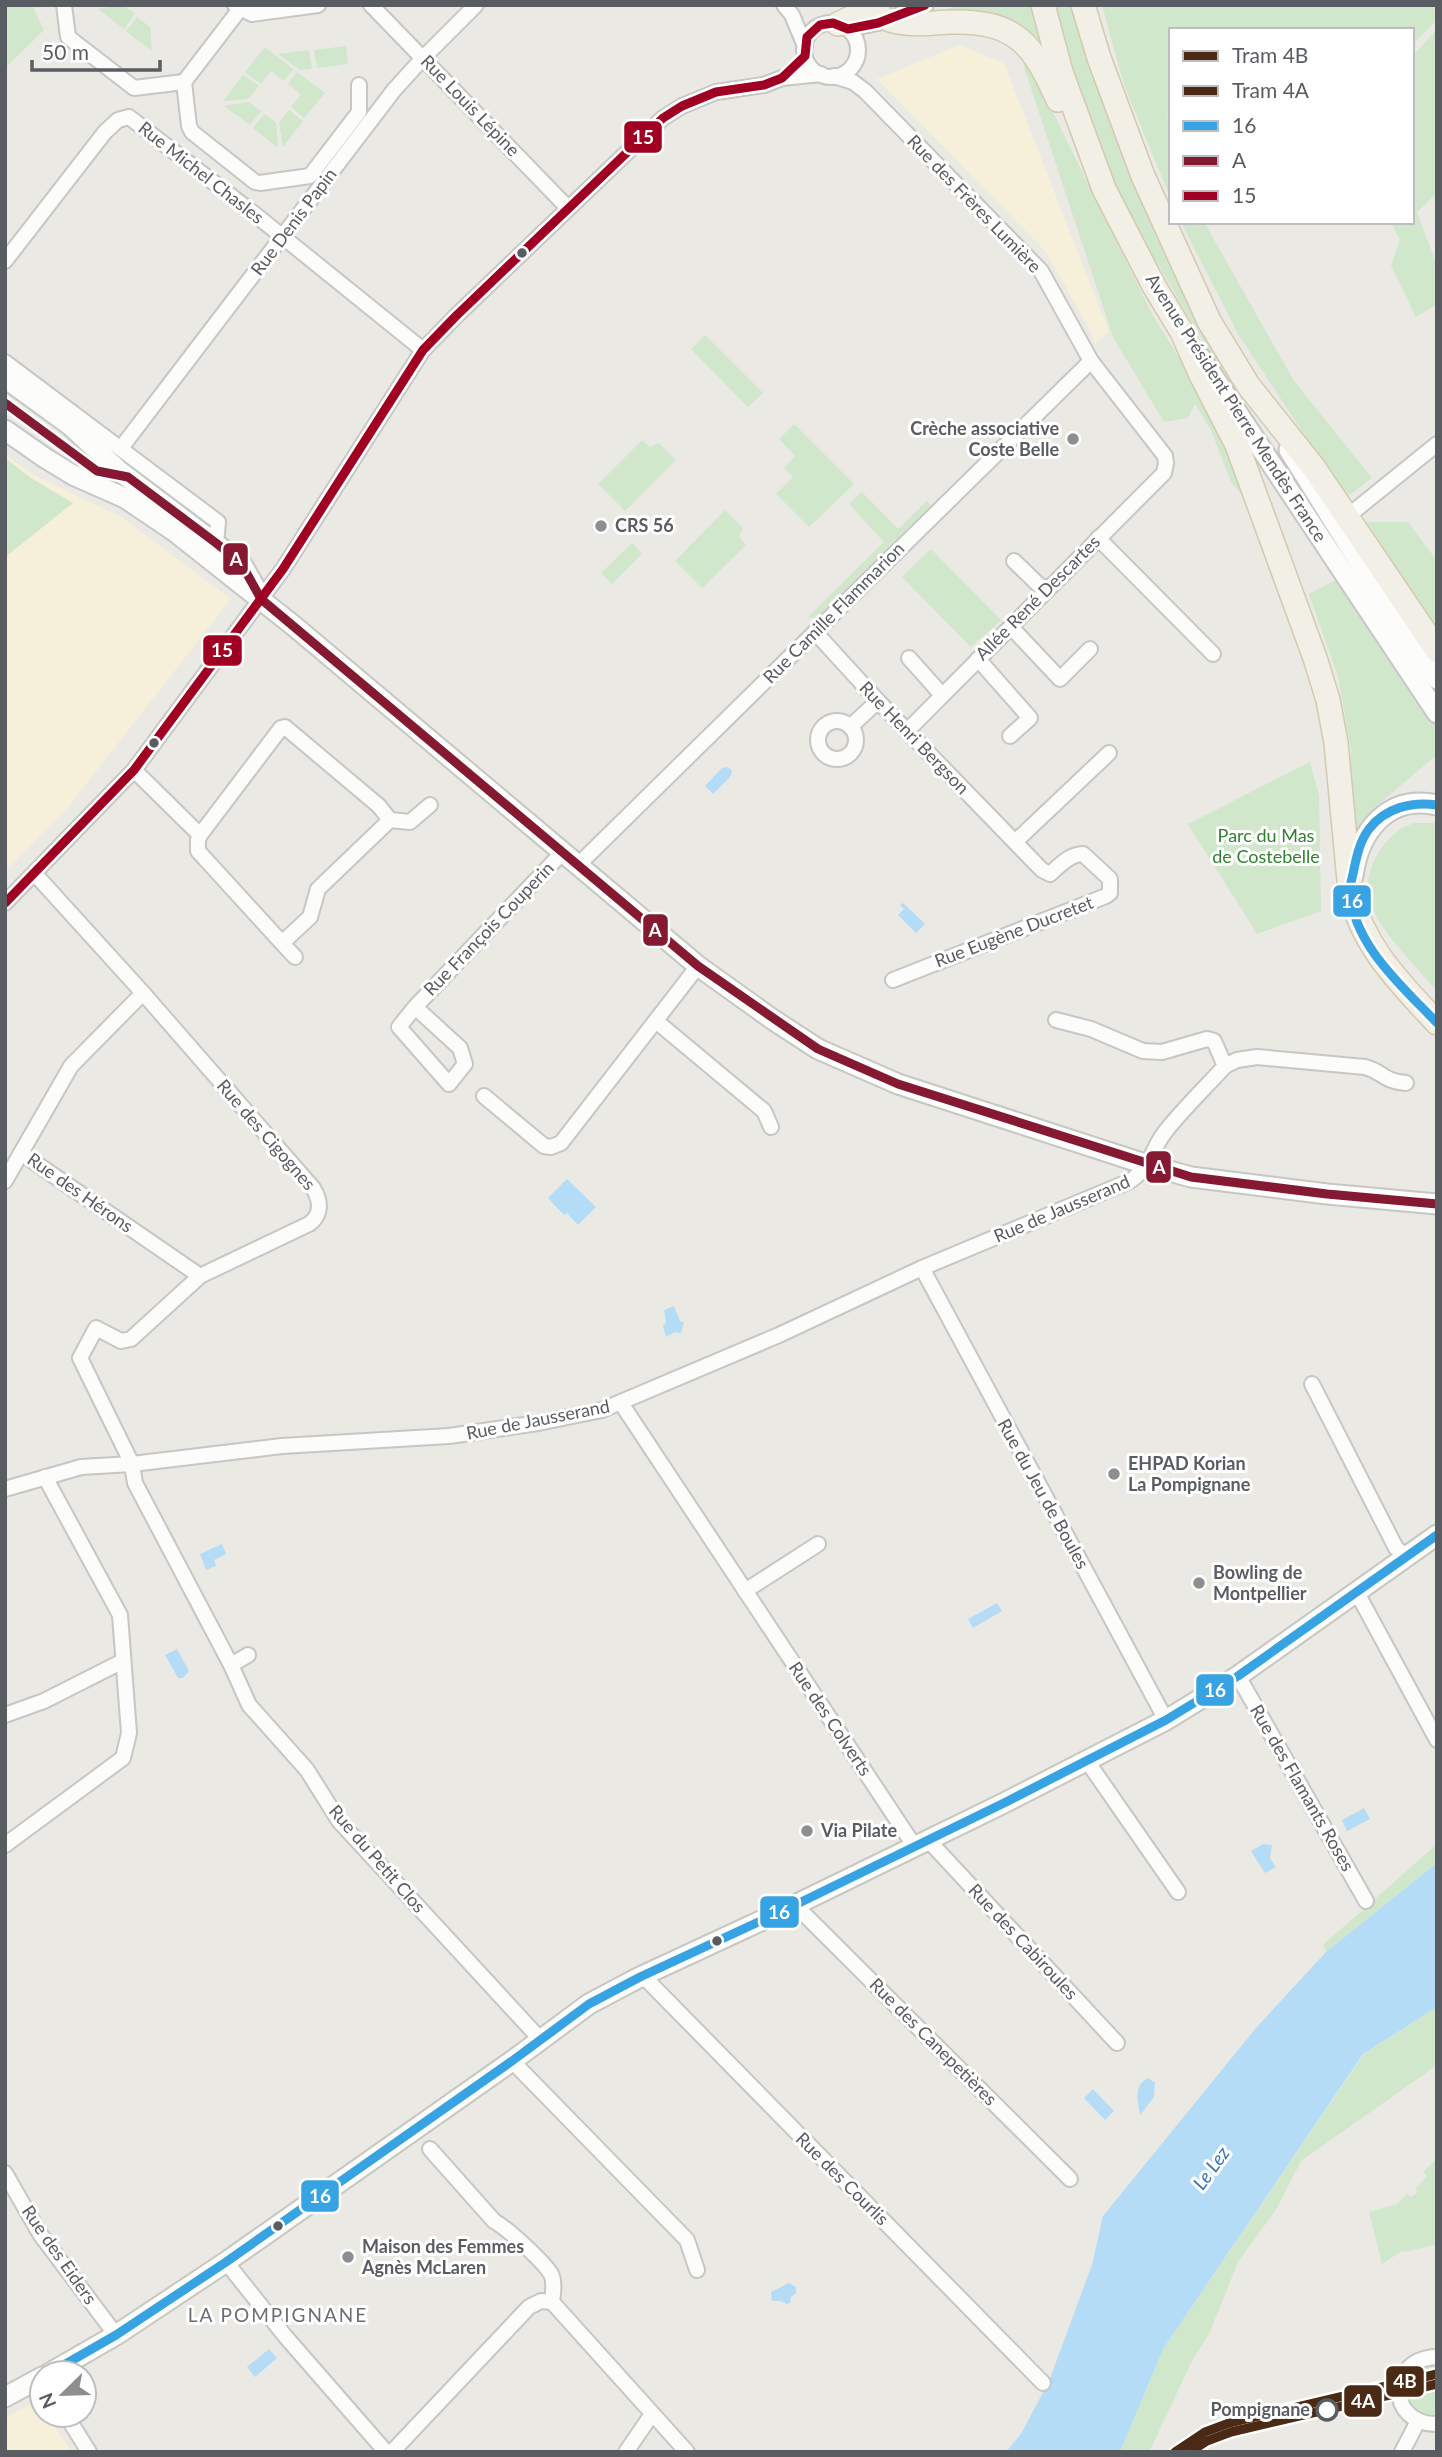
<svg xmlns="http://www.w3.org/2000/svg" width="1442" height="2457" font-family="Lato,sans-serif">
<style>
.commercial{fill:#f6efda}
.green{fill:#d0e7cc}
.water{fill:#b4dcf7}
.lines{fill:none;stroke-linecap:round;stroke-linejoin:round}
.minor-casing{stroke:#c6c6c4;stroke-width:18}
.secondary-casing{stroke:#c6c7c5;stroke-width:23}
.primary-casing{stroke:#d3c9af;stroke-width:26}
.minor{stroke:#fcfcfb;stroke-width:14}
.secondary{stroke:#fcfcfb;stroke-width:19}
.primary{stroke:#f2f0e6;stroke-width:23}
.bus-1-casing{stroke:#fff;stroke-width:14}
.bus-2-casing{stroke:#fff;stroke-width:14}
.bus-3-casing{stroke:#fff;stroke-width:14}
.bus-1{stroke:#38a3e2;stroke-width:9}
.bus-2{stroke:#841931;stroke-width:9}
.bus-3{stroke:#a00021;stroke-width:9}
.tram-1-casing{stroke:#fff;stroke-width:14}
.tram-2-casing{stroke:#fff;stroke-width:14}
.tram-1{stroke:#4a2a15;stroke-width:9}
.tram-2{stroke:#4a2a15;stroke-width:9}
.bus-dot{fill:#595d62;stroke:#fff;stroke-width:2.5}
.poi-dot{fill:#8c8e8f;stroke:#fff;stroke-width:2.5}
.stop-dot{fill:#fff;stroke:#595d62;stroke-width:3.5}
.labels{text-anchor:middle;stroke-width:6;stroke-linejoin:round;paint-order:stroke}
.street-label{font-size:18px;fill:#595d62;stroke:#fff}
.poi-label{font-size:18px;font-weight:bold;fill:#595d62;stroke:#fff;text-anchor:start}
.park-label{font-size:18px;fill:#2f8231;stroke:#fff}
.stop-label{font-size:18px;font-weight:bold;fill:#595d62;stroke:#fff;text-anchor:end}
.water-label{font-size:19px;font-style:italic;fill:#3777b6;stroke:#fff}
.neighbourhood-label{font-size:19px;letter-spacing:2px;fill:#6a6f74;stroke:#fff}
.line-badge{stroke:#fff;stroke-width:2.5}
.badge-label{font-size:19px;text-anchor:middle;font-weight:bold;fill:#fff}
</style>
<rect width="100%" height="100%" fill="#eae9e3"/>
<g class="commercial">
<path d="M959,45L1004,63L1109,332L1095,344L1091,332L1046,252L877,79Z"/>
<path d="M5,454L32,474L123,518L231,599L69,806L5,872Z"/>
<path d="M29,2405L42,2408V2415H47L72,2452H5V2418Z"/>
</g>
<g class="green">
<path d="M5,5H32L44,30L5,68Z"/>
<path d="M123,5L135,14L124,29L98,9Z"/>
<path d="M960,5H1031L1040,40L1034,43L932,14Z"/>
<path d="M1053,5H1074L1223,365L1219,368L1130,217L1092,133Z"/>
<path d="M1102,5H1437V20L1412,45V30H1171V122L1165,110L1171,126V199L1124,85Z"/>
<path d="M137,17L150,27L152,51L126,31Z"/>
<path d="M1437,29V193L1417,212L1437,266V304L1416,317L1391,265L1400,240L1391,222H1412V57Z"/>
<path d="M346,46L348,64L317,68L314,50Z"/>
<path d="M265,47L293,69L284,81L271,71L261,84L245,72Z"/>
<path d="M309,50L312,69L300,70L278,54Z"/>
<path d="M1023,64L1034,74L1153,316L1202,394L1224,438L1248,502L1231,482L1211,430L1195,404L1188,418L1164,422L1113,337Z"/>
<path d="M297,72L325,93L304,118L291,107L301,94L288,84Z"/>
<path d="M243,75L259,86L248,99L223,101Z"/>
<path d="M249,102L261,111L250,125L224,106Z"/>
<path d="M289,110L303,121L283,147L279,123Z"/>
<path d="M264,114L276,122L278,148L253,128Z"/>
<path d="M1181,222H1204L1294,381L1372,478L1351,494L1343,493L1238,334Z"/>
<path d="M705,335L763,393L748,407L691,349Z"/>
<path d="M794,424L854,484L809,527L776,494L793,477L784,468L795,456L779,439Z"/>
<path d="M642,440L650,447L659,443L676,460L625,511L598,484Z"/>
<path d="M5,458L31,478L73,503L5,557Z"/>
<path d="M862,492L898,529L927,501L931,505L816,618L808,617L884,542L849,504Z"/>
<path d="M725,510L743,528L739,537L746,545L702,588L675,561Z"/>
<path d="M1367,522H1408L1437,561V633Z"/>
<path d="M632,543L642,554L612,584L601,573Z"/>
<path d="M931,549L1001,620L971,647L902,577Z"/>
<path d="M1338,579L1437,729V759L1433,758L1374,808L1349,853L1351,750L1338,676L1309,594Z"/>
<path d="M1310,762L1319,796L1321,911L1257,934L1188,824Z"/>
<path d="M1414,823H1437V991C1415,965 1380,932 1369,900C1364,887 1371,865 1378,853C1388,838 1397,829 1414,823Z"/>
<path d="M1437,1844V1863L1326,1952L1323,1945Z"/>
<path d="M1437,2007V2065L1301,2161L1277,2208L1238,2262L1209,2334L1192,2361L1149,2452H1120L1163,2349L1364,2054Z"/>
<path d="M1437,2158V2244L1405,2252L1403,2250L1382,2264L1369,2212L1397,2204L1407,2194L1411,2197L1418,2192L1415,2189L1427,2176L1423,2172Z"/>
<path d="M1431,2366H1437V2415C1402,2417 1396,2373 1431,2366Z"/>
</g>
<g class="water">
<path d="M728,767L732,771L730,777L713,794L705,786L722,768Z"/>
<path d="M903,903L925,924L916,933L898,915L904,909L900,905Z"/>
<path d="M567,1179L596,1207L578,1225L567,1213L564,1215L548,1198Z"/>
<path d="M674,1306L680,1321L684,1323L681,1333L675,1332L666,1337L663,1326L666,1322L664,1310Z"/>
<path d="M222,1544L226,1554L214,1560L216,1566L206,1570L200,1554Z"/>
<path d="M997,1603L1002,1611L973,1628L968,1619Z"/>
<path d="M177,1649L189,1671L183,1678H178L165,1655Z"/>
<path d="M1364,1808L1370,1819L1347,1831L1342,1820Z"/>
<path d="M1263,1844L1272,1845L1270,1858L1276,1867L1265,1873L1251,1851Z"/>
<path d="M1437,1863V2007L1363,2054L1163,2349L1120,2452H1006L1021,2434L1049,2381L1092,2265L1103,2216L1256,2028L1326,1952Z"/>
<path d="M1148,2078L1155,2083L1154,2097L1140,2115C1138,2100 1133,2086 1148,2078Z"/>
<path d="M1093,2089L1114,2111L1105,2120L1084,2098Z"/>
<path d="M789,2283L796,2287V2293L790,2298L791,2302L787,2304L781,2301H772L771,2292Z"/>
<path d="M269,2349L277,2358L255,2377L247,2367Z"/>
</g>
<g class="lines">
<g class="minor-casing">
<g id="minor">
<path d="M64,5L68,37L134,88L184,82"/>
<path d="M235,5L252,14L318,5"/>
<path d="M371,5L568,208"/>
<path d="M784,5L792,15L805,46"/>
<circle cx="831" cy="50" r="27"/>
<path d="M848,29L878,23L926,5"/>
<path d="M834,76L853,82L865,91L1041,271L1091,361L1165,456L1166,463L1164,473L907,731"/>
<path d="M184,82L189,126L192,132L255,182L260,183L310,176L359,112V85"/>
<path d="M184,82L240,9"/>
<path d="M5,261L105,132L118,120L129,117L257,216L423,350"/>
<path d="M5,362L218,522L216,543"/>
<path d="M121,448L394,90L423,58L476,5"/>
<path d="M1348,516L1437,444"/>
<path d="M1098,538L1213,654"/>
<path d="M1014,561L1045,591"/>
<path d="M1011,627L1060,679L1090,649"/>
<path d="M815,632L878,701L1042,870L1050,874C1059,866 1070,854 1083,854L1110,879V893L1106,896L893,980"/>
<path d="M909,658L942,695"/>
<path d="M978,659L1030,718L1010,736"/>
<circle cx="837" cy="740" r="19"/>
<path d="M850,727L878,701"/>
<path d="M134,770L200,835"/>
<path d="M390,820L410,822L430,805"/>
<path d="M1015,842L1109,753"/>
<path d="M578,865L1091,361"/>
<path d="M35,874L143,993L313,1188C321,1201 322,1215 309,1224L200,1276L131,1339L121,1341L96,1328L80,1358L132,1464L135,1483L231,1665L249,1705L307,1770L339,1821L541,2040"/>
<path d="M5,903L134,770L283,569L423,350L456,316L663,118L682,106L716,92L764,85L782,78L821,74"/>
<path d="M282,943L310,917L318,889L390,820L379,806L285,727L281,728L200,835L198,840V851L282,943L295,957"/>
<path d="M143,993L71,1066L21,1153L200,1276"/>
<path d="M415,1007L460,1048L465,1064L449,1084L399,1027L415,1007L563,852"/>
<path d="M1056,1020L1091,1029L1143,1051L1162,1052L1207,1039L1214,1041L1225,1066"/>
<path d="M656,1021L764,1111L771,1127"/>
<path d="M484,1096L544,1146L551,1147L561,1143L698,966"/>
<path d="M5,1181L21,1153"/>
<path d="M922,1268L1166,1720"/>
<path d="M1312,1384L1396,1548L1406,1557"/>
<path d="M621,1403L915,1847"/>
<path d="M5,1489L81,1467L132,1464L282,1446L449,1436L538,1423L602,1410L779,1335L922,1268L1130,1181C1154,1164 1149,1153 1165,1132C1183,1109 1205,1088 1225,1066L1237,1060L1257,1057L1365,1067C1384,1072 1382,1081 1406,1083"/>
<path d="M745,1591L818,1544"/>
<path d="M1356,1591L1437,1740"/>
<path d="M231,1665L248,1655"/>
<path d="M1238,1676L1366,1901"/>
<path d="M5,1715L44,1701L123,1661"/>
<path d="M1087,1761L1178,1892"/>
<path d="M928,1840L1117,2043"/>
<path d="M5,1845L123,1758L129,1733L120,1615L45,1477"/>
<path d="M795,1905L1070,2179"/>
<path d="M640,1977L649,1982L1043,2383"/>
<path d="M512,2061L687,2240L697,2270"/>
<path d="M430,2149L494,2221C508,2229 543,2261 551,2274C555,2282 553,2293 552,2302L687,2452"/>
<path d="M5,2173L40,2234L116,2335"/>
<path d="M226,2262L285,2336L386,2452"/>
<path d="M1437,2357C1386,2358 1387,2425 1437,2424"/>
<path d="M66,2415L89,2452"/>
<path d="M392,2452L529,2307L541,2301L552,2302"/>
<path d="M626,2452L652,2414"/>
<path d="M1402,2452L1418,2421"/>
</g>
</g>
<g class="secondary-casing">
<g id="secondary">
<path d="M1201,358L1437,713"/>
<path d="M5,378L71,426L118,470L241,563L256,589"/>
<path d="M5,430L45,458L73,475L125,498L174,531L294,626L698,966L772,1019L818,1049L898,1084L1148,1165L1191,1177L1327,1194L1437,1204"/>
<path d="M1289,450L1363,568L1437,679"/>
<path d="M1353,876C1359,832 1387,794 1437,805"/>
<path d="M50,2373L116,2335L226,2262L512,2061L589,2004L640,1977L795,1905L1004,1803L1166,1720L1238,1676L1437,1535"/>
<path d="M5,2397L42,2377"/>
</g>
</g>
<g class="primary-casing">
<g id="primary">
<path d="M1043,5L1061,72L1104,189L1154,286L1182,332L1201,375L1237,445L1315,658L1328,700L1336,743L1350,891C1362,946 1400,983 1437,1023"/>
<path d="M1083,5L1099,58L1143,176L1209,321L1248,385L1314,468L1437,650"/>
<path d="M890,20C910,26 929,23 949,22C1016,20 1033,44 1058,100"/>
<path d="M838,24L878,5"/>
</g>
</g>
<use href="#minor" class="minor"/>
<use href="#secondary" class="secondary"/>
<use href="#primary" class="primary"/>
<g class="bus-1-casing">
<g id="bus-1">
<path d="M1437,805C1412,801 1385,808 1369,829C1360,841 1357,855 1354,869C1353,876 1350,883 1350,890C1352,944 1403,987 1437,1023"/>
<path d="M50,2373L116,2335L226,2262L512,2061L589,2004L640,1977L795,1905L1004,1803L1166,1720L1238,1676L1437,1535"/>
</g>
</g>
<g class="bus-2-casing">
<path id="bus-2" d="M5,403L97,471L128,477L216,543L241,563L261,599L698,966L818,1049L898,1084L1191,1177L1327,1194L1437,1204"/>
</g>
<g class="bus-3-casing">
<path id="bus-3" d="M5,903L134,770L283,569L423,350L456,316L663,118L682,106L716,92L764,85L782,78L805,56L807,37L820,25L833,23L848,29L878,23L925,5"/>
</g>
<use href="#bus-1" class="bus-1"/>
<use href="#bus-2" class="bus-2"/>
<use href="#bus-3" class="bus-3"/>
<g class="tram-1-casing">
<path id="tram-1" d="M1175,2452L1205,2432L1229,2423L1437,2374"/>
</g>
<g class="tram-2-casing">
<path id="tram-2" d="M1190,2452L1207,2441L1231,2432L1437,2384"/>
</g>
<use href="#tram-1" class="tram-1"/>
<use href="#tram-2" class="tram-2"/>
</g>
<g class="bus-dot">
<circle cx="522" cy="253" r="6"/>
<circle cx="154" cy="743" r="6"/>
<circle cx="717" cy="1941" r="6"/>
<circle cx="278" cy="2226" r="6"/>
</g>
<g class="poi-dot">
<circle cx="1073" cy="439" r="7"/>
<circle cx="601" cy="526" r="7"/>
<circle cx="1114" cy="1474" r="7"/>
<circle cx="1199" cy="1583" r="7"/>
<circle cx="807" cy="1831" r="7"/>
<circle cx="348" cy="2257" r="7"/>
</g>
<circle class="stop-dot" cx="1327" cy="2410" r="10"/>
<g class="labels">
<g class="street-label">
<text transform="translate(470 106) rotate(46)" y="6">Rue Louis Lépine</text>
<text transform="translate(201 173) rotate(38)" y="6">Rue Michel Chasles</text>
<text transform="translate(974 204) rotate(46)" y="6">Rue des Frères Lumière</text>
<text transform="translate(294 222) rotate(-53)" y="6">Rue Denis Papin</text>
<text transform="translate(1236 408) rotate(57)" y="6">Avenue Président Pierre Mendès France</text>
<text transform="translate(1038 598) rotate(-45)" y="6">Allée René Descartes</text>
<text transform="translate(834 613) rotate(-45)" y="6">Rue Camille Flammarion</text>
<text transform="translate(914 738) rotate(46)" y="6">Rue Henri Bergson</text>
<text transform="translate(489 929) rotate(-46)" y="6">Rue François Couperin</text>
<text transform="translate(1014 932) rotate(-21)" y="6">Rue Eugène Ducretet</text>
<text transform="translate(266 1135) rotate(49)" y="6">Rue des Cigognes</text>
<text transform="translate(80 1193) rotate(35)" y="6">Rue des Hérons</text>
<text transform="translate(1062 1209) rotate(-23)" y="6">Rue de Jausserand</text>
<text transform="translate(538 1420) rotate(-11)" y="6">Rue de Jausserand</text>
<text transform="translate(1043 1494) rotate(61)" y="6">Rue du Jeu de Boules</text>
<text transform="translate(830 1719) rotate(56)" y="6">Rue des Colverts</text>
<text transform="translate(1302 1788) rotate(60)" y="6">Rue des Flamants Roses</text>
<text transform="translate(377 1859) rotate(49)" y="6">Rue du Petit Clos</text>
<text transform="translate(1023 1942) rotate(47)" y="6">Rue des Cabiroules</text>
<text transform="translate(933 2042) rotate(45)" y="6">Rue des Canepetières</text>
<text transform="translate(842 2179) rotate(45)" y="6">Rue des Courlis</text>
<text transform="translate(59 2255) rotate(55)" y="6">Rue des Eiders</text>
</g>
<g class="poi-label">
<text x="1059" y="435" text-anchor="end">Crèche associative<tspan x="1059" dy="21">Coste Belle</tspan></text>
<text x="615" y="532">CRS 56</text>
<text x="1128" y="1470">EHPAD Korian<tspan x="1128" dy="21">La Pompignane</tspan></text>
<text x="1213" y="1579">Bowling de<tspan x="1213" dy="21">Montpellier</tspan></text>
<text x="821" y="1837">Via Pilate</text>
<text x="362" y="2253">Maison des Femmes<tspan x="362" dy="21">Agnès McLaren</tspan></text>
</g>
<g class="park-label">
<text x="1266" y="842">Parc du Mas<tspan x="1266" dy="21">de Costebelle</tspan></text>
</g>
<g class="stop-label">
<text x="1310" y="2416">Pompignane</text>
</g>
<g class="water-label">
<text transform="translate(1211 2168) rotate(-54)" y="7">Le Lez</text>
</g>
<g class="neighbourhood-label">
<text x="278" y="2322">LA POMPIGNANE</text>
</g>
</g>
<g class="line-badge">
<rect x="623" y="120" width="40" height="34" rx="7" fill="#a00021"/>
<rect x="222" y="542" width="27" height="34" rx="7" fill="#841931"/>
<rect x="202" y="634" width="41" height="33" rx="7" fill="#a00021"/>
<rect x="1332" y="884" width="40" height="34" rx="7" fill="#38a3e2"/>
<rect x="642" y="913" width="27" height="34" rx="7" fill="#841931"/>
<rect x="1145" y="1150" width="27" height="34" rx="7" fill="#841931"/>
<rect x="1195" y="1673" width="40" height="34" rx="7" fill="#38a3e2"/>
<rect x="759" y="1895" width="41" height="34" rx="7" fill="#38a3e2"/>
<rect x="300" y="2179" width="40" height="34" rx="7" fill="#38a3e2"/>
<rect x="1385" y="2365" width="40" height="33" rx="7" fill="#4a2a15"/>
<rect x="1343" y="2384" width="40" height="34" rx="7" fill="#4a2a15"/>
</g>
<g class="badge-label">
<text x="643" y="144">15</text>
<text x="236" y="566">A</text>
<text x="222" y="657">15</text>
<text x="1352" y="908">16</text>
<text x="655" y="937">A</text>
<text x="1159" y="1174">A</text>
<text x="1215" y="1697">16</text>
<text x="779" y="1919">16</text>
<text x="320" y="2203">16</text>
<text x="1405" y="2388">4B</text>
<text x="1363" y="2408">4A</text>
</g>
<rect width="1442" height="2457" fill="none" stroke="#595d62" stroke-width="14"/>
<rect x="1169" y="28" width="245" height="196" fill="#ffffff" stroke="#bdbec0" stroke-width="2"/>
<rect x="1183" y="51" width="35" height="10" fill="#4a2a15" stroke="#bdbec0" stroke-width="2"/>
<text x="1232" y="63" font-size="21" fill="#595d62">Tram 4B</text>
<rect x="1183" y="86" width="35" height="10" fill="#4a2a15" stroke="#bdbec0" stroke-width="2"/>
<text x="1232" y="98" font-size="21" fill="#595d62">Tram 4A</text>
<rect x="1183" y="121" width="35" height="10" fill="#38a3e2" stroke="#bdbec0" stroke-width="2"/>
<text x="1232" y="133" font-size="21" fill="#595d62">16</text>
<rect x="1183" y="156" width="35" height="10" fill="#841931" stroke="#bdbec0" stroke-width="2"/>
<text x="1232" y="168" font-size="21" fill="#595d62">A</text>
<rect x="1183" y="191" width="35" height="10" fill="#a00021" stroke="#bdbec0" stroke-width="2"/>
<text x="1232" y="203" font-size="21" fill="#595d62">15</text>
<g transform="translate(63 2394) rotate(247)"><circle r="33" fill="#ffffff" stroke="#bdbec0" stroke-width="2"/>
<path d="M0-5L12 26L0 18L-12 26Z" fill="#8c8e8f"/>
<text y="-10" font-size="19" font-weight="bold" text-anchor="middle" fill="#595d62">N</text>
</g>
<path d="M32 60v10h128v-10" fill="none" stroke="#595d62" stroke-width="3.5"/>
<text x="42" y="60" font-size="21" fill="#595d62" stroke="#ffffff" stroke-width="5" paint-order="stroke">50 m</text>
</svg>
